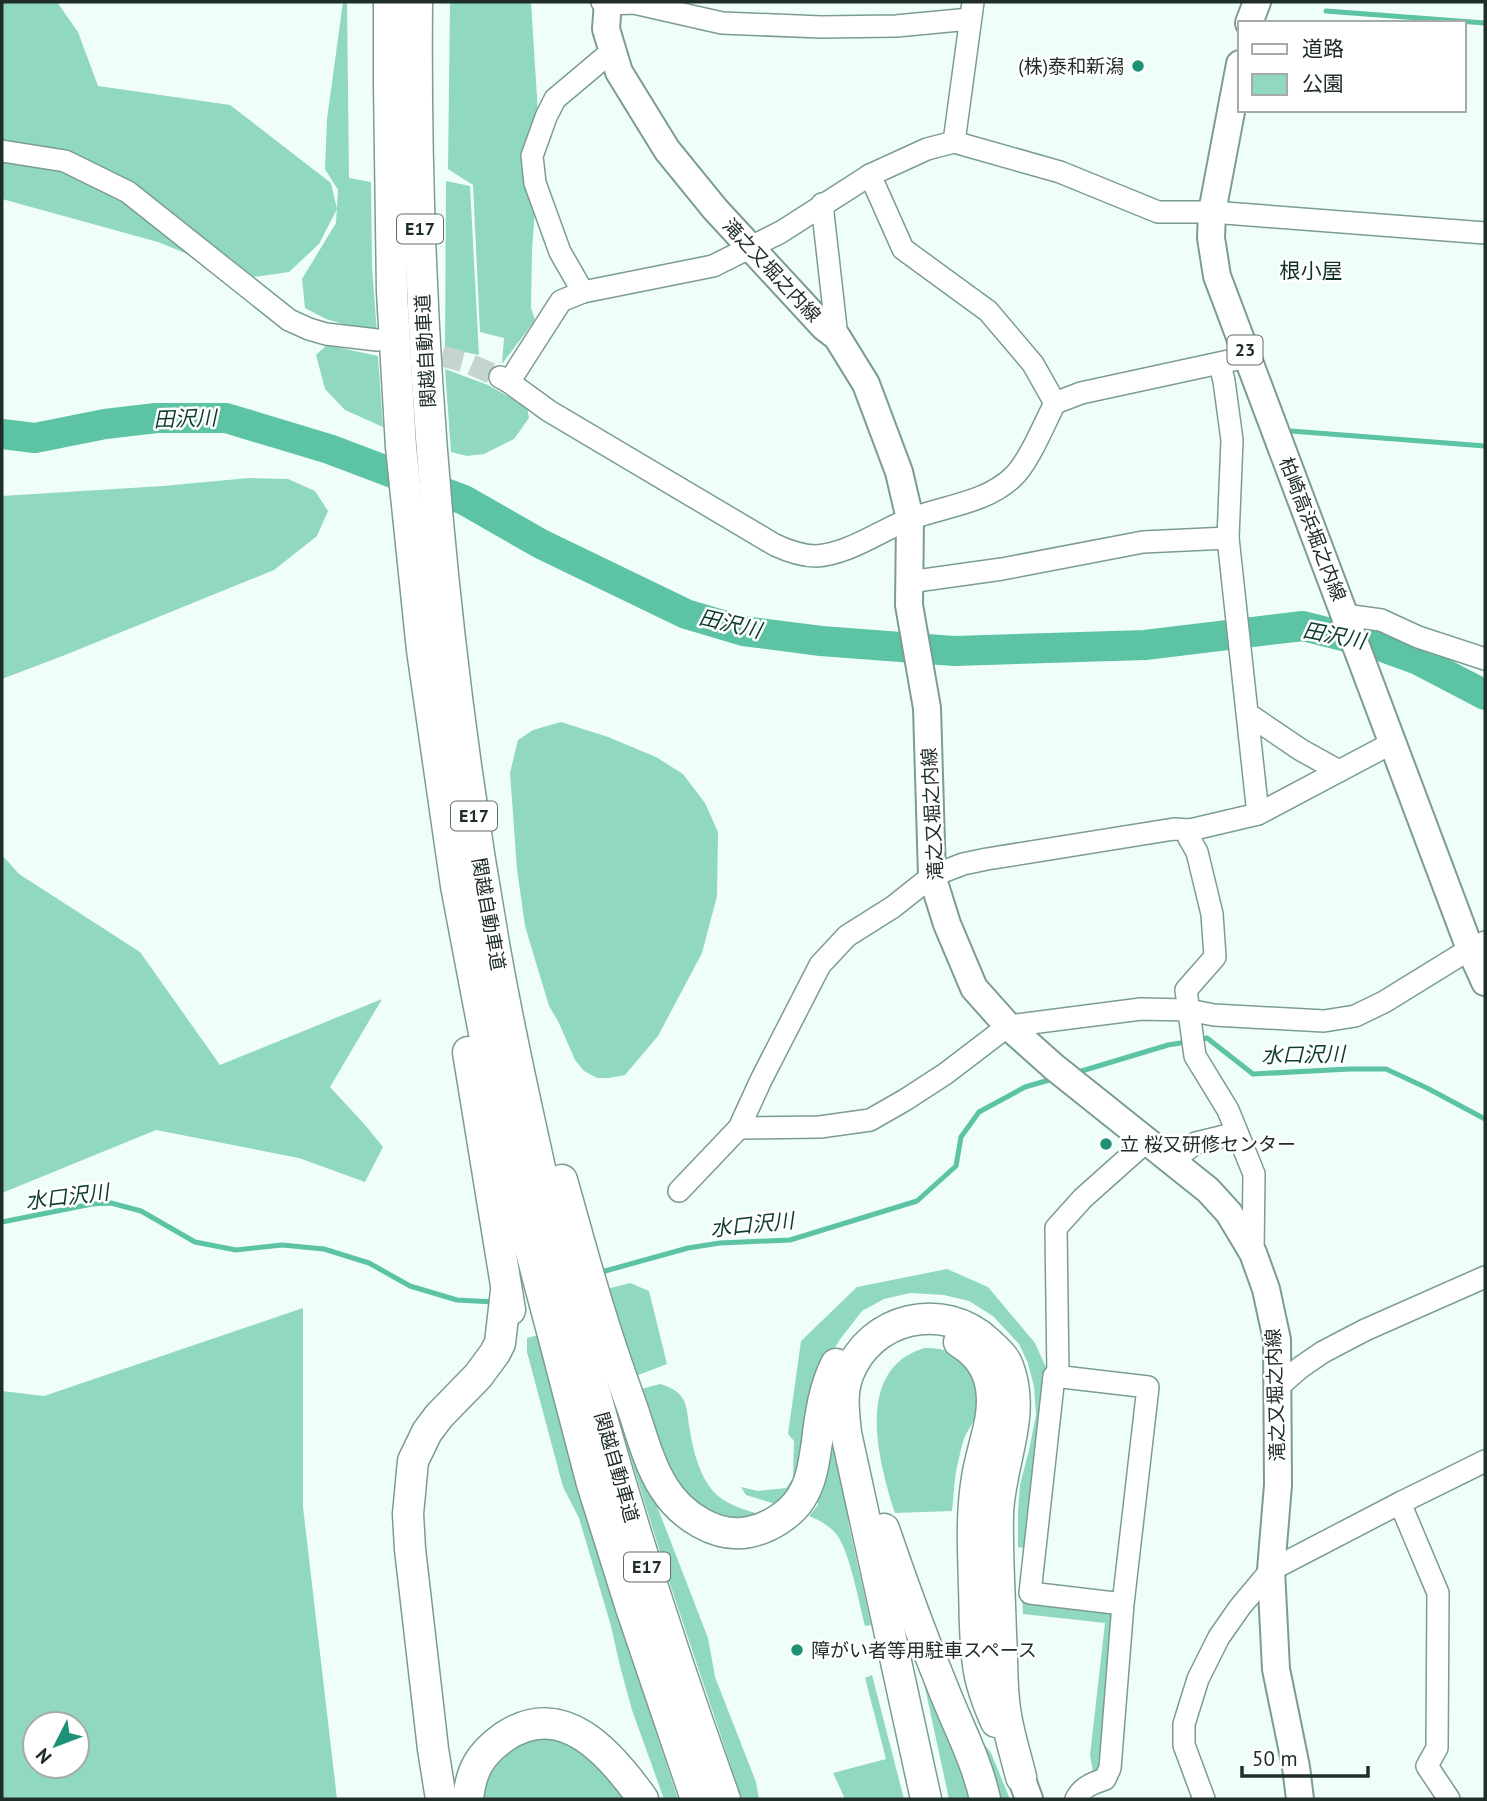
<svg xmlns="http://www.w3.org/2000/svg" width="1487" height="1801" font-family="'PT Sans','Noto Sans JP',sans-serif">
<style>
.green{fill:#91d8c0;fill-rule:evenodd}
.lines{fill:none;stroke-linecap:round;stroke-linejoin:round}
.stream{stroke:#5cc3a5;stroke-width:5}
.river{stroke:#5cc3a5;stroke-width:30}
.minor-tunnel{stroke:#c6d4cf;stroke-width:21;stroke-dasharray:21 10;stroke-linecap:butt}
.minor-casing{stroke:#7b9d91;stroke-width:24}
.major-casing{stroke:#7b9d91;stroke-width:30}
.highway-casing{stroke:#7b9d91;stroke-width:33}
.minor{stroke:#fff;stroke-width:21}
.major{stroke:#fff;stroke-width:26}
.highway{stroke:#fff;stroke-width:30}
.poi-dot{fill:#1d9276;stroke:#fff;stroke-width:2.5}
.labels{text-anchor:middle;stroke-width:5;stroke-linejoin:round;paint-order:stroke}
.shield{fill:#fff;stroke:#636d69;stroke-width:2}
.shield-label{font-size:18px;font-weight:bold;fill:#202e29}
.poi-label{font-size:19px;fill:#202e29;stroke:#fff;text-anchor:start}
.street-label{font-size:19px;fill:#202e29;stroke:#fff}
.neighbourhood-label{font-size:21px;fill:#123027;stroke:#fff}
.water-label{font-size:21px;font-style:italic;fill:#0e3d30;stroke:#fff}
</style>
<rect width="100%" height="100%" fill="#f0fef9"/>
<g class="green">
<path d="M2,2H57L78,32L98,86L230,105L331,183L337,209L319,244L289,272L247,278L158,242L2,199Z"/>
<path d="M343,2H347L349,178L371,182L372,266L377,334L326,319L305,308L302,279L336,223L338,190L325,169L327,119Z"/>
<path d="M450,2H531L540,145L532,250L531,308L535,320L502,364L504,338L480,332L473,185L448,169Z"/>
<path d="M446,181L470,186L479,355L445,348Z"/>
<path d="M327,345L378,356L383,427L345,410L325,389L316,355Z"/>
<path d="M445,369L488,385L527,407L529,418L514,439L484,454L467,456L451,452Z"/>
<path d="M249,478L288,479L315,491L328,511L317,536L274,570L65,655L2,679V496L163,486Z"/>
<path d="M561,722L608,737L656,757L683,774L705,803L718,832L717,896L702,953L658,1036L625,1075L609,1078H597L584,1071L575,1060L558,1021L549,1006L525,926L517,869L510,773L518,740L533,730Z"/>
<path d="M2,855L19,874L140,952L220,1065L382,999L330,1087L366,1126L383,1147L365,1182L299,1158L156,1130L2,1193Z"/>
<path d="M947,1269L988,1287L1035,1343L1048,1372L1028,1549L1018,1547V1512L1020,1485L1029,1450L1036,1415L1034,1387L1028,1363L1019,1344L993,1316L969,1301L944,1295L910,1293L884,1299L862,1311L841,1338L829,1357L808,1440L791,1489L775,1504L746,1495L741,1487L758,1491L786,1488L793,1478L794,1441L788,1434L801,1341L857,1287Z"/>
<path d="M630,1283L649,1291L667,1364L633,1377L603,1290Z"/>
<path d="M303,1308V1507L337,1799H2V1391L44,1396ZM35,1724H77V1766H35Z"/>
<path d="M541,1334L594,1536L621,1626L678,1799H664L632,1710L620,1666L611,1626L579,1518L563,1487L527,1352V1338Z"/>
<path d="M924,1348C959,1346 982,1371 978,1406C977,1417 970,1427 965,1436C962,1444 960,1454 958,1462C954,1478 954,1495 952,1511L895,1513C879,1462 853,1370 924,1348Z"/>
<path d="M660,1384C671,1387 681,1392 685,1403C688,1412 688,1422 690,1431C694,1454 701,1484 722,1499C734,1507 748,1511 763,1515L731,1522L700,1511L669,1476L637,1390Z"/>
<path d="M833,1420L849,1526L871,1625L865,1626C859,1603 850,1553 837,1535C830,1526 819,1520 809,1516L818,1505L816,1493Z"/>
<path d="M628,1431L708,1638L715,1677L756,1782L759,1799H742L669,1581L623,1433Z"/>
<path d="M1022,1598L1116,1608L1102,1771L1094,1778L1090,1755L1105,1623L1023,1614Z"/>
<path d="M919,1660C938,1705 957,1752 969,1799H949Z"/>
<path d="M872,1675L904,1799H845L833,1773L886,1759L865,1678Z"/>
<path d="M548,1738L570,1743L592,1758L628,1799H481L483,1783L500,1754L529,1740Z"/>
<path d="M980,1739L991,1753L1010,1799H996Z"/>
</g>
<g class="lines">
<g class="stream">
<path d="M1326,11L1485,23"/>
<path d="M1291,431L1485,446"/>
<path d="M1197,1040L1207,1038L1253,1074L1350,1069H1386L1427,1088L1485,1119"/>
<path d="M1075,1073L1168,1045L1187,1042"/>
<path d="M2,1222L92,1204L111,1203L141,1211L195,1242L236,1250L282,1245L324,1249L369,1263L410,1286L457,1300L494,1302"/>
<path d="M598,1273L688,1248L720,1243L790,1240L917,1201L956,1166L961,1137L979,1112L1025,1087L1056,1078"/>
</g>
<path class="river" d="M2,434L35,438L105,424L156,418H226L329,449L464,500L541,544L686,614L743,631L821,641L954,651L1145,645L1303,626L1374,644L1418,660L1485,695"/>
<path class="minor-tunnel" d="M412,348L465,362L500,377"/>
<g class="minor-casing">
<g id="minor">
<path d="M602,2L608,4L634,3L722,23L821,27L896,26L970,19"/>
<path d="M954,142L973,2"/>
<path d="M2,151L65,161L128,192L289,320L309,329L326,334L377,340"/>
<path d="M870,175L903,249L988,311L1033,364L1055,403"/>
<path d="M822,204L837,337"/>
<path d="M583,292L560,252L535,183L532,156L546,117L555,99L612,51"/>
<path d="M1220,364L1224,381L1232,440L1228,538L1258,814"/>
<path d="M500,377L509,382L549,411L775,545C788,551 801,556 816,556C849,554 879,531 910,519C944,506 986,503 1013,477C1029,462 1044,424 1055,403L1081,393L1247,357"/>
<path d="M509,382L561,301L583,292L713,266L781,232L870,175L927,149L954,142L1060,172L1158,212H1212L1485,233"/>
<path d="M909,582L1002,569L1143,542L1228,538"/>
<path d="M1345,615L1381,620L1418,637L1485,659"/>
<path d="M1248,714L1301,750L1339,771"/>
<path d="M1190,830L1189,838L1197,852L1212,914L1215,957L1186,990L1195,1056L1228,1110L1254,1174L1253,1253"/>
<path d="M739,1128L820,1127L870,1120L905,1100L945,1074L1008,1026L1141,1009L1188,1010L1214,1015L1324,1021L1355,1016L1384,1002L1470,949L1485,942"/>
<path d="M1172,1161L1196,1143L1237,1133"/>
<path d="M679,1191L739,1128L761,1080L820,965L847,936L893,907L932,876L963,864L987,859L1174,829L1190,830L1258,814L1392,743"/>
<path d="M1058,1377L1056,1228L1083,1198L1147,1141"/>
<path d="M1278,1387L1301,1367L1323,1352L1365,1330L1485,1277"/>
<path d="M1076,1799C1082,1787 1093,1783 1105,1779L1110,1768L1123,1604L1148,1387L1054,1376L1030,1593L1123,1604"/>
<path d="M1204,1799L1184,1745V1724L1198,1679L1219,1637L1240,1607L1271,1570L1400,1503"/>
<path d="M1449,1799L1427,1766L1437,1748L1438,1593L1400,1503L1485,1461"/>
</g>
</g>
<g class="major-casing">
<g id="major">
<path d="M608,2L606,29L619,72L667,150L715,209L824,327L837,337L866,384L899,472L910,519L909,605L927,708L932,876L947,924L974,988L1008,1026L1054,1067L1208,1190L1229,1213L1253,1253L1266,1289L1277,1340L1278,1485L1271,1570L1276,1669L1296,1767L1300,1799"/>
<path d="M1249,23L1257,2"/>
<path d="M1240,64L1212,212L1211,238L1217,276L1470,949L1485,982"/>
<path d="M1021,1777L1029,1799"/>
</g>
</g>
<g class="highway-casing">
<g id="highway">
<path d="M389,2V85L392,292L401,447L422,650L456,886L488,1054L509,1152L527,1237L553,1335L592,1484L631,1608L696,1799"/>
<path d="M417,2C414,322 440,640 496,955C511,1040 530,1124 549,1208C559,1250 568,1292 579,1333C620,1491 670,1646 725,1799"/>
<path d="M468,1052L510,1310"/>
<path d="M562,1180C576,1229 589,1279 605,1328C613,1354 622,1379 631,1404C641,1432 648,1463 664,1488C681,1515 716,1539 749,1532C769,1528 790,1515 801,1498C812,1481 814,1461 817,1442C820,1415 824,1388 836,1364"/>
<path d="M959,1342C976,1352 988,1368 991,1388C996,1418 981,1449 977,1478C971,1514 973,1549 974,1585C975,1614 974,1643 979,1671C982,1689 989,1706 996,1722"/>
<path d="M884,1529C903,1585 923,1639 945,1693C959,1728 977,1762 985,1799"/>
<path d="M441,1799L433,1749L410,1549L408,1514L413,1461L427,1432L439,1416L478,1376L495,1353L500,1343L506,1291"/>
<path d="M468,1799C471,1770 480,1754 504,1737C563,1697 611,1754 643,1799"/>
<path d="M926,1799L846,1433C844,1414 841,1393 848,1375C870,1317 943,1300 988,1342C995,1349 1005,1357 1008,1366C1027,1415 1000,1463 998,1513C997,1553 1000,1594 1001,1635C1003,1661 1001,1689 1006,1715C1009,1735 1016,1756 1021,1777"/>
</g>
</g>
<use href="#minor" class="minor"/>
<use href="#major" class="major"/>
<use href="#highway" class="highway"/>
</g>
<g class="poi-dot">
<circle cx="1138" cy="66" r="7"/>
<circle cx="1106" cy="1144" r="7"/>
<circle cx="797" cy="1650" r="7"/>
</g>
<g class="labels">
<g class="shield">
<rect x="397" y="214.5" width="46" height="29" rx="5"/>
<rect x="1227.5" y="335.5" width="35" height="29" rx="5"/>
<rect x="451" y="801.5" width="46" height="29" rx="5"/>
<rect x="624" y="1552.5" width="46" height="29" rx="5"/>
</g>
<g class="shield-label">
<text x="420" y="235">E17</text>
<text x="1245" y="356">23</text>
<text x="474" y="822">E17</text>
<text x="647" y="1573">E17</text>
</g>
<g class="poi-label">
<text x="1124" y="73" text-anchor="end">(株)泰和新潟</text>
<text x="1120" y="1151">立 桜又研修センター</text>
<text x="811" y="1657">障がい者等用駐車スペース</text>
</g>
<g class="street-label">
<text transform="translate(772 270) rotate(47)" y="7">滝之又堀之内線</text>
<text transform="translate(425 351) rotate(-93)" y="7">関越自動車道</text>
<text transform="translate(1313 529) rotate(69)" y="7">柏崎高浜堀之内線</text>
<text transform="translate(932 814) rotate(-93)" y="7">滝之又堀之内線</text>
<text transform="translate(489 914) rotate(80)" y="7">関越自動車道</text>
<text transform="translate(1275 1395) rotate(-92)" y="7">滝之又堀之内線</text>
<text transform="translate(617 1467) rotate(74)" y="7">関越自動車道</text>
</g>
<g class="neighbourhood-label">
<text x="1311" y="278">根小屋</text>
</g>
<g class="water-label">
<text transform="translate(185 419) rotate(-2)" y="7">田沢川</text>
<text transform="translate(730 624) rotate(13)" y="7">田沢川</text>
<text transform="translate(1334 636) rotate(11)" y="7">田沢川</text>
<text transform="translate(1303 1055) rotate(-1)" y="7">水口沢川</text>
<text transform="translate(67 1197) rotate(-7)" y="7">水口沢川</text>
<text transform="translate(752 1225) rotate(-6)" y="7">水口沢川</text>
</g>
</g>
<rect width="1487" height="1801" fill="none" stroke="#202e29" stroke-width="7"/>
<rect x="1238" y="21" width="228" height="91" fill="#ffffff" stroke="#a6aba9" stroke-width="2"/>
<rect x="1252" y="44" width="35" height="10" fill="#ffffff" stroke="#a6aba9" stroke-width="2"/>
<text x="1302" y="56" font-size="21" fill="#202e29">道路</text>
<rect x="1252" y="74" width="35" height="21" fill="#91d8c0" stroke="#a6aba9" stroke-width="2"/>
<text x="1302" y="91" font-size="21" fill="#202e29">公園</text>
<g transform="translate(56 1745) rotate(228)"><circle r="33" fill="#ffffff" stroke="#a6aba9" stroke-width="2"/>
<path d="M0-5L12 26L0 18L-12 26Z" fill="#1d9276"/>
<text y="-10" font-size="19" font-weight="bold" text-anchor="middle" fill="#202e29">N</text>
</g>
<path d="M1242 1766v10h126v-10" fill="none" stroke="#202e29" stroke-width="3.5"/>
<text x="1252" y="1766" font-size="21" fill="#202e29" stroke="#ffffff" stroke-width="5" paint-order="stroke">50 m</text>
</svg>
